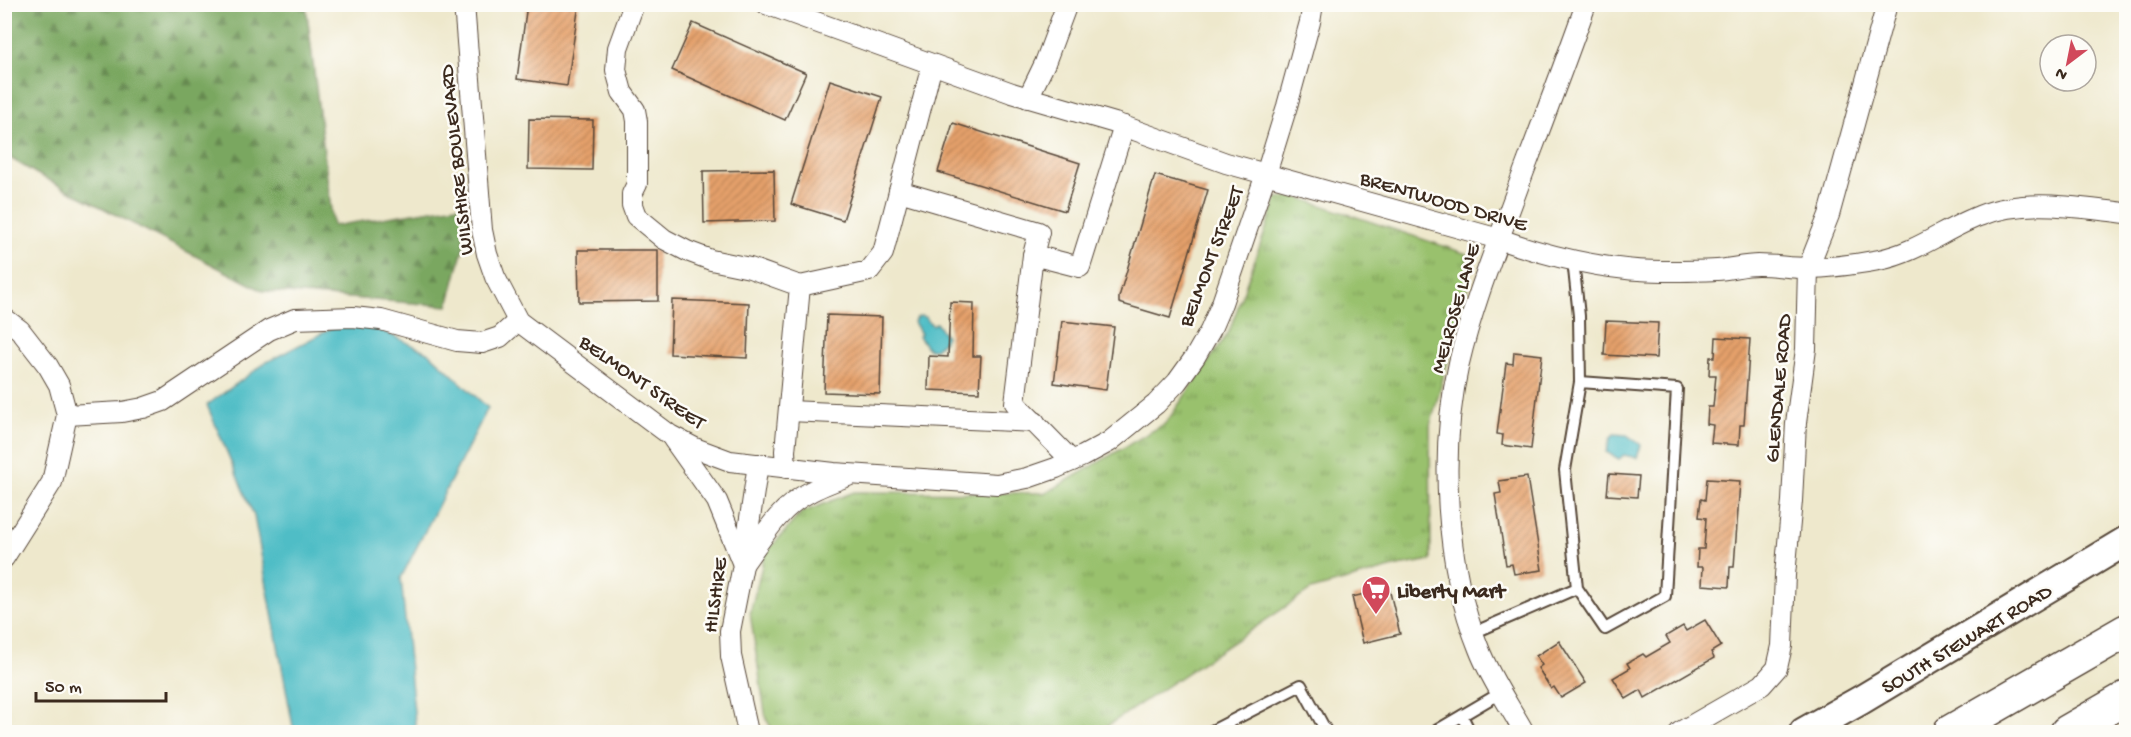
<svg xmlns="http://www.w3.org/2000/svg" width="2131" height="737" font-family="'Gochi Hand',sans-serif">
<style>
.grass{fill:url(#grass-tufts);stroke:#6a7646;stroke-width:1.5}
.forest{fill:url(#forest-firs);stroke:#5a683f;stroke-width:1.5}
.water{fill:#4fbdc6;stroke:#457472;stroke-width:1.5}
.building{fill:url(#building-hatch)}
.lines{fill:none;stroke-linecap:round;stroke-linejoin:round}
.lane-casing{stroke:#564638;stroke-width:14}
.street-casing{stroke:#564638;stroke-width:22}
.secondary-casing{stroke:#564638;stroke-width:32}
.highway-casing{stroke:#564638;stroke-width:36}
.lane{stroke:#fff;stroke-width:10}
.street{stroke:#fff;stroke-width:20}
.secondary{stroke:#fff;stroke-width:28}
.highway{stroke:#fff;stroke-width:33}
.labels{text-anchor:middle;stroke-width:5;stroke-linejoin:round;paint-order:stroke}
.street-label{font-size:21px;fill:#3b2a1e;stroke:#fdfcf7}
.poi-label{font-size:21px;font-weight:bold;fill:#3b2a1e;stroke:#fdfcf7;text-anchor:start}
</style>
<defs>
<pattern id="grass-tufts" width="24" height="20" patternUnits="userSpaceOnUse" patternTransform="scale(1.5)"><rect width="24" height="20" fill="#99c16d"/><path d="M3 7l-1-3M5 7V3M7 7l1-3M15 17l-1-3M17 17v-4M19 17l1-3" fill="none" stroke="#7e9d59"/></pattern>
<pattern id="forest-firs" width="22" height="20" patternUnits="userSpaceOnUse" patternTransform="scale(1.5)"><rect width="22" height="20" fill="#7aa760"/><path d="M5 1l3.5 6h-7zM16 11l3.5 6h-7z" fill="#65884f"/></pattern>
<pattern id="building-hatch" width="6" height="6" patternUnits="userSpaceOnUse" patternTransform="scale(1.5)"><rect width="6" height="6" fill="#e5a06a"/><path d="M-1 1l2-2M0 6l6-6M5 7l2-2" fill="none" stroke="#bb8357"/></pattern>
</defs>
<rect width="100%" height="100%" fill="#fdfcf7"/>
<filter id="ink" filterUnits="userSpaceOnUse"><feTurbulence type="fractalNoise" baseFrequency=".0167" numOctaves="2"/><feDisplacementMap in="SourceGraphic" scale="12" xChannelSelector="R" yChannelSelector="G"/><feConvolveMatrix kernelMatrix="1 2 1 2 8 2 1 2 1" color-interpolation-filters="sRGB"/></filter>
<filter id="wash" filterUnits="userSpaceOnUse"><feTurbulence type="fractalNoise" baseFrequency=".008" numOctaves="4" result="noise"/><feDisplacementMap in="SourceGraphic" scale="24" xChannelSelector="R" yChannelSelector="G"/><feGaussianBlur stdDeviation="1.35" result="paint"/><feColorMatrix in="noise" values="0 0 0 0 0 0 0 0 0 0 0 0 0 0 0 0 0 1.4 0 .05"/><feComposite in="paint" operator="in"/></filter>
<g filter="url(#wash)">
<rect width="100%" height="100%" fill="#eee8cc"/>
<path class="grass" d="M1297,197L1467,254L1468,286L1430,426L1431,560L1398,566L1311,590L1098,732H774L766,719L750,613L765,554L801,513L854,492L1046,493L1166,423L1229,332L1277,198Z"/>
<path class="forest" d="M5,4L306,5L333,226L462,205L464,245L448,306L263,291L37,174L5,155Z"/>
<g class="water">
<path d="M920,316L925,317L932,325L936,323L946,336L943,342L935,349H928L919,336L921,334L914,322L916,318Z"/>
<path d="M353,317L429,353L488,408L401,578L416,732H294L254,516L207,405L267,362Z"/>
<path d="M1614,434L1627,435L1641,445L1637,458L1624,455L1619,459L1606,452L1611,437Z"/>
</g>
<g id="blocks">
<g class="building">
<path d="M527,4H579L567,86L517,79Z"/>
<path d="M693,23L806,73L785,120L672,70Z"/>
<path d="M830,80L882,97L843,220L791,204Z"/>
<path d="M529,119L593,120L592,170L528,169Z"/>
<path d="M953,123L1080,163L1065,211L938,172Z"/>
<path d="M774,170L775,221L704,223L703,171Z"/>
<path d="M1155,175L1208,190L1170,318L1119,303V297Z"/>
<path d="M578,250H658V301L579,302Z"/>
<path d="M672,300L749,303L747,358L670,354Z"/>
<path d="M950,302L974,303L973,356H981L979,392L928,390L929,356L948,357Z"/>
<path d="M827,315L882,317L880,394L824,392Z"/>
<path d="M1062,321L1114,327L1106,390L1054,383Z"/>
<path d="M1606,321L1658,323L1656,358L1604,355Z"/>
<path d="M1716,337L1750,339L1744,425H1740L1739,445L1711,443L1713,425L1707,424L1708,407H1713L1716,375H1709L1710,357H1715Z"/>
<path d="M1514,352L1542,355L1531,449L1502,445L1503,435L1497,434L1506,363L1513,364Z"/>
<path d="M1609,474L1639,476L1637,497L1607,495Z"/>
<path d="M1527,477L1542,570L1514,574L1512,564L1506,565L1495,494L1501,493L1499,481Z"/>
<path d="M1707,479L1740,481L1734,567H1730L1729,587L1702,585L1703,567H1697L1698,549H1704L1706,518L1699,517L1701,499L1705,500Z"/>
<path d="M1389,588L1400,634L1363,643L1352,597Z"/>
<path d="M1705,620L1721,646L1711,652L1714,658L1645,698L1641,690L1626,699L1613,678L1630,668L1627,663L1643,654L1646,657L1670,643L1666,636L1683,626L1686,631Z"/>
<path d="M1559,641L1586,683L1561,698L1554,687L1551,689L1538,668L1542,665L1536,656Z"/>
</g>
</g>
</g>
<g filter="url(#ink)">
<use href="#blocks" fill-opacity="0" stroke="#564638" stroke-width="1.5"/>
<g class="lines">
<g class="lane-casing">
<g id="lane">
<path d="M1573,260L1579,316L1580,382"/>
<path d="M1473,633L1577,588L1605,629L1665,596L1677,389L1580,382L1565,470L1577,588"/>
<path d="M1462,716L1470,732"/>
<path d="M1210,732L1301,685L1326,731L1324,732"/>
<path d="M1434,732L1502,692"/>
</g>
</g>
<g class="street-casing">
<g id="street">
<path d="M464,4L482,230L487,254L495,277L518,321L670,435L695,448L730,461L834,473L997,484L1027,478L1056,468L1083,456L1109,442L1156,404L1177,382L1195,357L1210,331L1222,303L1266,174L1287,106L1310,22L1313,4"/>
<path d="M634,4L618,48L616,70L622,92L635,110L637,121V184L632,194V205L636,216L664,239L687,251L711,260L750,268L800,286L869,271L883,253L932,65"/>
<path d="M766,4L1012,93L1115,123L1226,163L1499,239C1551,257 1608,271 1663,271C1681,271 1699,271 1717,270C1731,269 1744,265 1758,265C1774,265 1791,268 1807,268C1831,268 1857,264 1879,260C1916,253 1945,229 1979,216C2025,197 2078,208 2126,213"/>
<path d="M1028,98L1045,63L1067,4"/>
<path d="M899,191L1039,232L1033,255L1080,267L1124,126"/>
<path d="M1033,255L1015,403L1072,461"/>
<path d="M4,318L20,330L48,366L59,385L67,415L52,482L4,558"/>
<path d="M789,411L1035,422"/>
<path d="M67,415L122,412L143,408L163,401L269,330L295,319L353,317L381,320L457,341L482,343L500,337L518,321"/>
<path d="M673,439L717,501L742,562"/>
<path d="M786,468L785,451L800,286"/>
<path d="M744,563C763,537 779,508 808,493C820,486 834,481 848,476"/>
<path d="M748,732L731,656L730,631L743,565L758,464"/>
<path d="M1524,732C1509,705 1490,678 1479,649C1445,566 1439,451 1459,363C1473,303 1497,245 1518,187C1541,126 1564,66 1586,4"/>
<path d="M1680,732L1762,685L1777,668L1782,646L1785,575L1792,501L1796,423L1806,349L1808,268L1829,215L1887,4"/>
</g>
</g>
<g class="secondary-casing">
<path id="secondary" d="M1804,732L1861,700L2126,541"/>
</g>
<g class="highway-casing">
<g id="highway">
<path d="M1950,732L2126,631"/>
<path d="M2067,732L2126,698"/>
</g>
</g>
<use href="#lane" class="lane"/>
<use href="#street" class="street"/>
<use href="#secondary" class="secondary"/>
<use href="#highway" class="highway"/>
</g>
</g>
<defs>
<g id="supermarket-pin" transform="scale(1.5)"><path d="M0 17L-7.5 6A9.5 9.5 0 1 1 7.5 6Z" fill="#d1495b" stroke="#fdfcf7"/><path d="M-6-5.5h2.5l.6 2H6L4.5 2H-2.5L-4.4-4H-6ZM-1.5 3.2a1.3 1.3 0 1 0 .1 0ZM3 3.2a1.3 1.3 0 1 0 .1 0Z" fill="#fff"/></g>
</defs>
<g fill-rule="evenodd">
<use href="#supermarket-pin" x="1376" y="590"/>
</g>
<g class="labels">
<g class="street-label">
<text transform="translate(455 160) rotate(-96)" y="7">WILSHIRE BOULEVARD</text>
<text transform="translate(1444 200) rotate(16)" y="7">BRENTWOOD DRIVE</text>
<text transform="translate(1210 256) rotate(-69)" y="7">BELMONT STREET</text>
<text transform="translate(1454 308) rotate(-74)" y="7">MELROSE LANE</text>
<text transform="translate(643 381) rotate(35)" y="7">BELMONT STREET</text>
<text transform="translate(1777 388) rotate(-85)" y="7">GLENDALE ROAD</text>
<text transform="translate(714 595) rotate(-82)" y="7">HILSHIRE</text>
<text transform="translate(1966 638) rotate(-31)" y="7">SOUTH STEWART ROAD</text>
</g>
<g class="poi-label">
<text x="1397" y="597">Liberty Mart</text>
</g>
</g>
<rect width="2131" height="737" fill="none" stroke="#fdfcf7" stroke-width="24"/>
<g transform="translate(2068 63) rotate(212)"><circle r="28" fill="#fdfcf7" stroke="#afa8a0" stroke-width="1.5"/>
<path d="M0-4.5L10 22L0 15L-10 22Z" fill="#d1495b"/>
<text y="-9" font-size="16" font-weight="bold" text-anchor="middle" fill="#3b2a1e">N</text>
</g>
<path d="M36 692v9h130v-9" fill="none" stroke="#3b2a1e" stroke-width="3"/>
<text x="45" y="692" font-size="18" fill="#3b2a1e" stroke="#fdfcf7" stroke-width="4.5" paint-order="stroke">50 m</text>
</svg>
